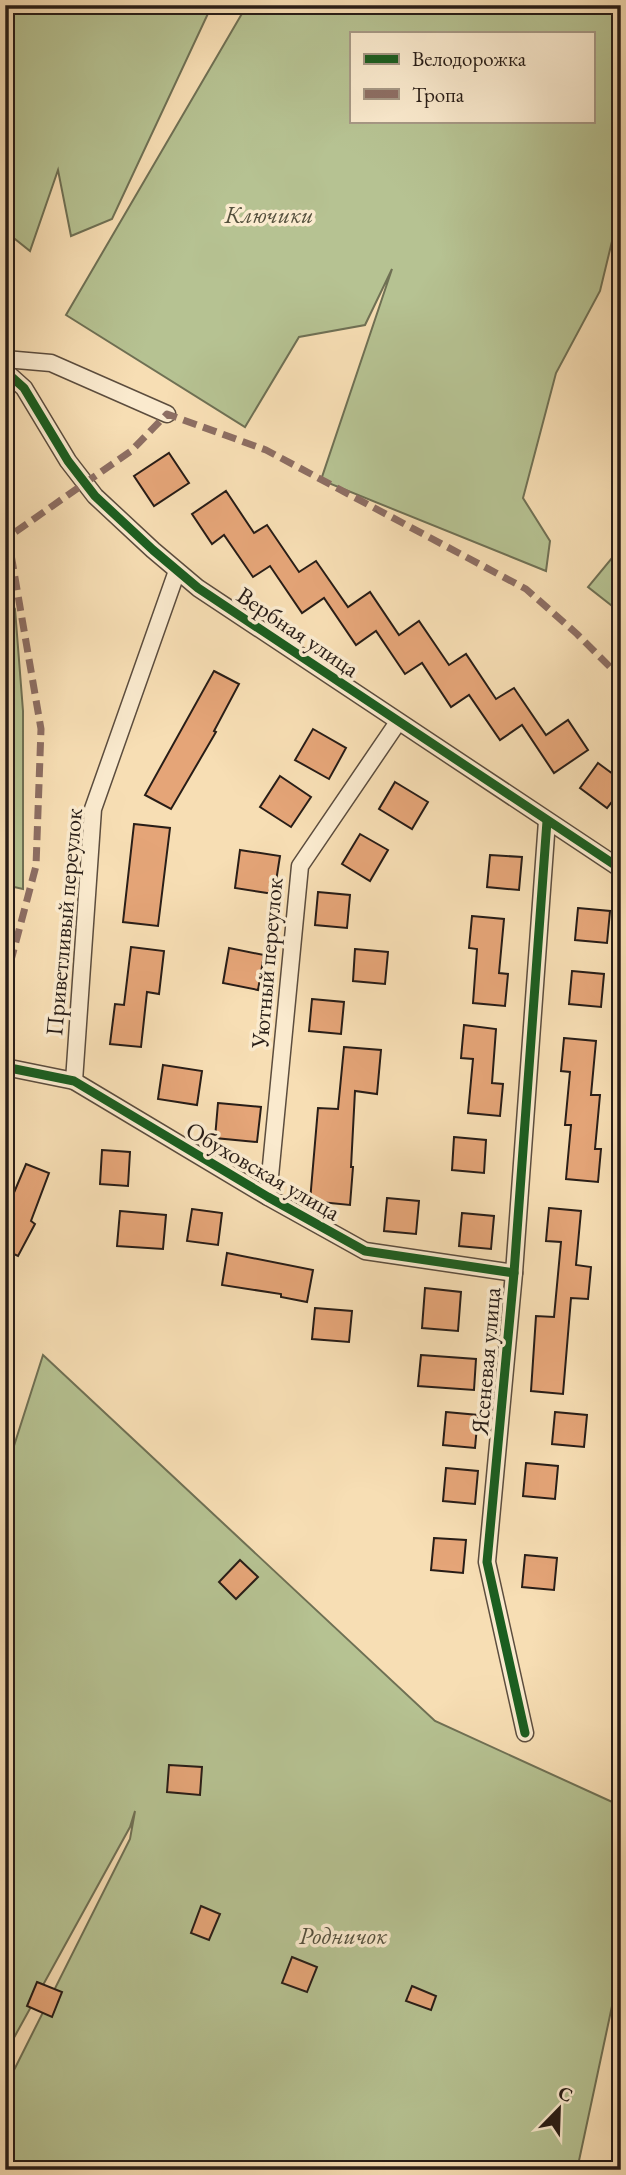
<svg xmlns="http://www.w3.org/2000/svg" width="626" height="2175" font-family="'EB Garamond',serif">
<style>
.green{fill:#b6c292;stroke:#6f7054;stroke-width:2;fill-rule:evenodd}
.building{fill:#e5a578;stroke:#281d17;stroke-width:2}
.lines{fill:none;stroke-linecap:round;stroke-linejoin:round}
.street-casing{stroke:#5c4d3e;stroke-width:19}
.street{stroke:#faeace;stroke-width:16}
.quiet{stroke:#8d6e63;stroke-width:7;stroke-dasharray:14 7;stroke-linecap:butt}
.cycleway-casing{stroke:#faeace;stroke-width:13}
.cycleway{stroke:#1b5e20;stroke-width:9}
.labels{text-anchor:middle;stroke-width:7;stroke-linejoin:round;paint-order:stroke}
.park-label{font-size:24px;font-style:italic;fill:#534f3c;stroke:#faeace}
.street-label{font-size:24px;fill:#281d17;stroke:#faeace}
</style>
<rect width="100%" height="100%" fill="#f7deb4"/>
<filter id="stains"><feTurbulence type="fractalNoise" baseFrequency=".00286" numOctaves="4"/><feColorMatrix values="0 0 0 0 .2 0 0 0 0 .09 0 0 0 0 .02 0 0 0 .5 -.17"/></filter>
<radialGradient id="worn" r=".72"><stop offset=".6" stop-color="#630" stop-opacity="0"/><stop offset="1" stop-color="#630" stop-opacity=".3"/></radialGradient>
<g class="green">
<path d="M5,5H212L112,219L71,236L58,170L30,251L5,231Z"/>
<path d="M247,5H621V204L600,291L556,373L523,498L550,541L546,571L321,480L392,269L365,325L299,337L245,427L66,315ZM351,33H593V121H351Z"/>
<path d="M621,547V613L588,587Z"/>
<path d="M5,593L15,609L23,711V889L5,885Z"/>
<path d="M43,1355L435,1721L621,1806V1964L577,2170H5V2088L130,1839L135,1811L130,1827L5,2054V1474Z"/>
</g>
<g class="building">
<path d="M169,453L189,483L154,506L134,476Z"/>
<path d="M226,491L254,533L267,525L299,572L316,561L348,607L370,592L399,635L419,621L449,665L466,654L496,699L514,688L546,735L568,720L588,750L554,773L522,725L500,740L469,695L451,707L422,663L405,674L376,631L356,645L324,598L302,613L270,566L253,577L224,535L212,544L192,514Z"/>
<path d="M214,671L239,684L214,731L216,732L171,809L145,795Z"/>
<path d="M313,729L346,748L329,779L295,760Z"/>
<path d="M598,763L621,780V790L607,808L580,788Z"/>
<path d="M280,776L311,797L291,827L260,807Z"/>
<path d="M395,782L428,802L412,829L379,809Z"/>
<path d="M134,824L170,828L158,926L123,922Z"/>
<path d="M360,834L388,850L370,881L342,864Z"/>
<path d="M240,850L280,856L274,894L235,888Z"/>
<path d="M490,855L522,857L519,890L487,887Z"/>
<path d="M318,892L350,895L347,928L315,925Z"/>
<path d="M578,908L610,911L607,943L575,940Z"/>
<path d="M472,916L504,919L499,973L508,974L505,1006L473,1003L477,949L469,948Z"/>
<path d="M131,947L164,951L159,994L147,992L141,1047L110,1044L115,1004L124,1005Z"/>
<path d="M229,948L264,955L258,990L223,983Z"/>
<path d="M355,949L388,952L385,984L353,981Z"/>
<path d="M572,971L604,974L601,1007L569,1004Z"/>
<path d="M312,999L344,1002L341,1034L309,1031Z"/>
<path d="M464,1025L496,1029L492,1083L503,1084L500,1116L468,1113L473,1059L461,1058Z"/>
<path d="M564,1038L596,1041L591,1095H600L595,1149H601L598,1182L566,1179L571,1125H565L570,1072L561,1071Z"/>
<path d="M344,1047L381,1050L377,1094L355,1091L351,1167H353L350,1205L310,1201L318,1108L338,1109Z"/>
<path d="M163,1065L202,1071L197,1105L158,1099Z"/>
<path d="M218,1103L261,1107L257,1142L215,1138Z"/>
<path d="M454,1137L486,1140L484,1173L452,1170Z"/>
<path d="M102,1150L130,1152L128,1186L100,1184Z"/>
<path d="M26,1164L49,1173L31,1221L35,1224L18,1256L5,1250V1214Z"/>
<path d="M387,1198L419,1201L416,1234L384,1231Z"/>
<path d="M549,1208L581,1211L576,1265L591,1267L588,1299L571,1298L563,1394L531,1391L536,1316L554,1317L561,1242L546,1241Z"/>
<path d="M192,1209L222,1213L218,1245L187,1241Z"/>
<path d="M120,1211L166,1215L163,1249L117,1246Z"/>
<path d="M462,1213L494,1216L491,1249L459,1246Z"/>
<path d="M227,1253L313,1270L307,1302L281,1297V1294L222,1285Z"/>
<path d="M425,1288L461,1292L458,1331L422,1328Z"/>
<path d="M315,1308L352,1311L349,1342L312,1339Z"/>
<path d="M421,1355L476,1359L474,1390L418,1386Z"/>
<path d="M446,1412L478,1415L475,1448L443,1445Z"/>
<path d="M555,1412L587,1415L584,1447L552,1444Z"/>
<path d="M526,1463L558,1466L555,1499L523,1496Z"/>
<path d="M446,1468L478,1471L475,1504L443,1501Z"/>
<path d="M434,1538L466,1540L463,1573L431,1570Z"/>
<path d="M525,1555L557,1558L554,1590L522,1587Z"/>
<path d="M240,1560L258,1577L236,1599L219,1582Z"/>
<path d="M169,1765L202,1767L200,1795L167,1792Z"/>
<path d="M201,1906L220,1914L209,1940L191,1933Z"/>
<path d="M292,1957L317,1967L307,1992L282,1983Z"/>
<path d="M37,1982L62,1992L52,2017L27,2006Z"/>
<path d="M412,1986L436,1996L431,2010L406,2001Z"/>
</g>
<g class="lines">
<g class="street-casing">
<g id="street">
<path d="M5,359L51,363L167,414"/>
<path d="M5,371L24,388L68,461L95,496L153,550L198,588L621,869"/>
<path d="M5,1067L74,1081L268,1197L365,1251L514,1273"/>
<path d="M74,1081L93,809L177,571"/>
<path d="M268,1197L300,866L398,722"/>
<path d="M525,1733L487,1562L514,1273L547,821"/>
</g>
</g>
<use href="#street" class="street"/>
<path class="quiet" d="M5,983L36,866L41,729L8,537L131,451L167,414L266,450L526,589L577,634L621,678"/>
<g class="cycleway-casing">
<g id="cycleway">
<path d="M5,371L24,388L68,461L95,496L153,550L198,588L621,869"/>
<path d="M5,1067L74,1081L268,1197L365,1251L514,1273"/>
<path d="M525,1733L487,1562L514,1273L547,821"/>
</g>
</g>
<use href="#cycleway" class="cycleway"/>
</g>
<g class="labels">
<g class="park-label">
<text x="269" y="223">Ключики</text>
<text x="343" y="1944">Родничок</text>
</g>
<g class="street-label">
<text transform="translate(298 632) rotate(34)" y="8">Вербная улица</text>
<text transform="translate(64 922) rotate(-85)" y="8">Приветливый переулок</text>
<text transform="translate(267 963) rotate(-85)" y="8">Уютный переулок</text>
<text transform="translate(263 1171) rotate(30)" y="8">Обуховская улица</text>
<text transform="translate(486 1361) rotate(-85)" y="8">Ясеневая улица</text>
</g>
</g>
<rect width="626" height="2175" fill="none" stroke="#f7deb4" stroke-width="28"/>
<rect x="7" y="7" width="612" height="2161" fill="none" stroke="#281d17" stroke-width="3.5"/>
<rect x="14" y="14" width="598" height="2147" fill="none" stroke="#281d17" stroke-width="2"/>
<rect x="350" y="32" width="245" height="91" fill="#faeace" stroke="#a69885" stroke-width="2"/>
<rect x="364" y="54" width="35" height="10" fill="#1b5e20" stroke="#a69885" stroke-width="2"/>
<text x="412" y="66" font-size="21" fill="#281d17">Велодорожка</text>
<rect x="364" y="89" width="35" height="10" fill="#8d6e63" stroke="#a69885" stroke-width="2"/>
<text x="412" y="102" font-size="21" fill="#281d17">Тропа</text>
<g transform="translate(559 2109) rotate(23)" stroke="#faeace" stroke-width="5" paint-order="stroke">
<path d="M0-5L12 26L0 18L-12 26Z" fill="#281d17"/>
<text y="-10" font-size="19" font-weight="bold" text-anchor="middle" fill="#281d17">С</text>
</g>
<rect width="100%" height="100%" filter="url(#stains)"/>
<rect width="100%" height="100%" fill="url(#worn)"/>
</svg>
